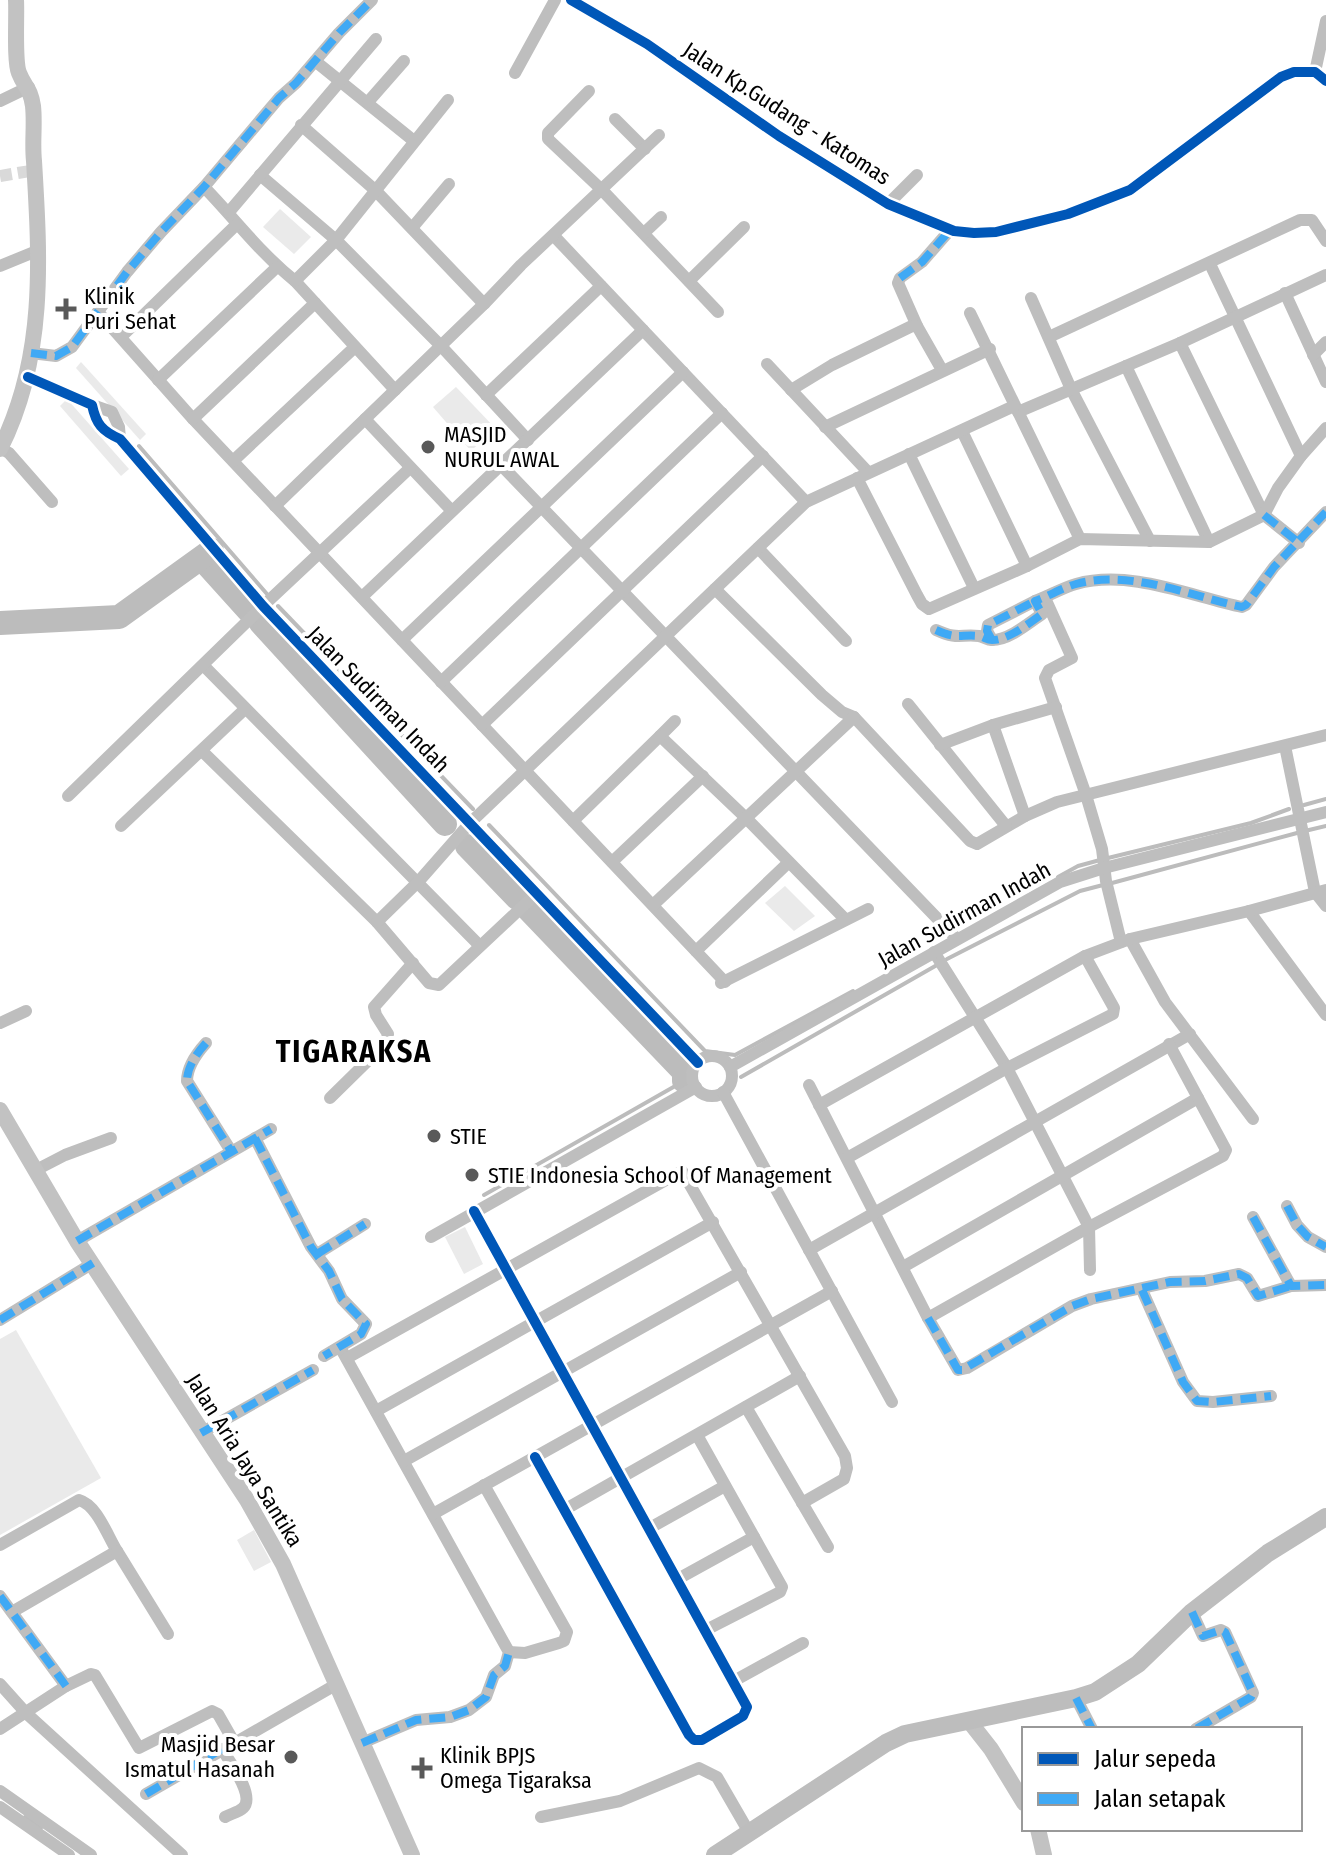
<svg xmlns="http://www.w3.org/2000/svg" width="1326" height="1855" font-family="'Fira Sans Condensed',sans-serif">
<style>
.green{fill:#eaeaea}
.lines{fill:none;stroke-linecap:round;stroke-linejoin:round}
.stream{stroke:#bcbcbc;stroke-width:4}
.river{stroke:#bcbcbc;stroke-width:24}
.street-tunnel{stroke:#d9d9d9;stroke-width:12;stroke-dasharray:12 6;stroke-linecap:butt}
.street{stroke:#bebebe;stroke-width:12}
.secondary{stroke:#c2c2c2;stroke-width:16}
.primary{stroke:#bdbdbd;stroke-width:18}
.quiet{stroke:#3fa9f5;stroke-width:8;stroke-dasharray:16 8;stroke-linecap:butt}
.cycleway-casing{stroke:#fff;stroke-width:15}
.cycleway{stroke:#0057b8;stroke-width:10}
.poi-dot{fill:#595959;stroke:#fff;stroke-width:3}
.labels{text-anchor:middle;stroke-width:8;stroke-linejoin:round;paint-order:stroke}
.street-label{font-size:22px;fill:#000;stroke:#fff}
.poi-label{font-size:22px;fill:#000;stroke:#fff;text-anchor:start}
.district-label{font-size:30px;font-weight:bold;letter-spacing:2px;fill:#000;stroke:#fff}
</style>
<rect width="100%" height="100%" fill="#fff"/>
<g class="green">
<path d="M280,209L311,237L294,254L263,227Z"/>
<path d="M81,362L146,434L140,440L76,368Z"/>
<path d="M456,387L495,428L471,451L433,407Z"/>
<path d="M67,399L129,469L121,476L60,406Z"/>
<path d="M785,886L815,916L794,931L765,903Z"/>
<path d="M465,1227L483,1264L464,1274L445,1237Z"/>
<path d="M16,1330L101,1478L0,1535V1339Z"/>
<path d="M254,1530L271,1562L254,1571L237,1540Z"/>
</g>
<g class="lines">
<g class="stream">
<path d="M139,446L267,594"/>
<path d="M278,606L473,809"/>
<path d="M1304,805L1326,799"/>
<path d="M489,825L705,1051L735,1055L853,991"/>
<path d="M1309,830L1326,826"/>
<path d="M1108,858L1251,823L1289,809"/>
<path d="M1058,877L1078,866L1100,860"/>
<path d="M1112,883L1297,833"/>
<path d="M947,959L1080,891L1103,885"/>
<path d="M741,1077L937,965"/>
<path d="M484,1195L684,1081"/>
<path d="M25,1817L41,1828"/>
</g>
<g class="river">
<path d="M202,559L248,610"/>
<path d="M260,622L445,824"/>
<path d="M0,623L119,617L212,550"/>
<path d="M467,846L517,898"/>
<path d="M528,909L684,1072V1081"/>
</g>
<path class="street-tunnel" d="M0,176L30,171"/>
<g class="street">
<path d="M571,0L647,44L779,136L888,204L954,231L974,233L996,232L1068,214L1130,190L1281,77L1294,72H1315L1326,81"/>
<path d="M315,61L414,141"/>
<path d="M1315,72L1326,21"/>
<path d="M515,73L555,0"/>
<path d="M589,91L548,133V139L602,190L718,312"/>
<path d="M0,101L29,87"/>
<path d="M368,102L404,61"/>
<path d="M615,119L645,149"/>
<path d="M301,125L375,190L484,304"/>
<path d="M260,175L336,240L441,346L528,440"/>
<path d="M204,187C235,219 260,253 295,281L395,390"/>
<path d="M888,204L917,175"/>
<path d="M229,212L376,39"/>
<path d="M412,228L449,184"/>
<path d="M644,233L661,217"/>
<path d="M554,236L806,502"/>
<path d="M1210,264L1301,456"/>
<path d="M0,266L39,250"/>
<path d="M295,281L336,240L448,100"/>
<path d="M689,281L744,227"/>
<path d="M1285,293L1326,382"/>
<path d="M1031,298L1071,389L1150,541"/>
<path d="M98,312L193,419L725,982"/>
<path d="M970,313L1080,539"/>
<path d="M917,326L898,283L900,278L922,262L950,230"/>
<path d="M121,337L236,225"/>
<path d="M1049,337L1300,220H1312L1326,241"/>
<path d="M1180,343L1264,515L1299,543"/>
<path d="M31,353L56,356L72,347L127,272L161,232L204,187L279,98L296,83L339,33L372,0"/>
<path d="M1313,355L1326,342"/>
<path d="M767,364L868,472"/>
<path d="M1126,366L1209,542"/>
<path d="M28,377L92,405C96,424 102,431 120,439L263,606L698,1063"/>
<path d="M158,380L277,267"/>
<path d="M791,390L832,365L912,326H917L942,370"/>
<path d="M486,395L601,286"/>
<path d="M92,405L112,412L119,427L120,439"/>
<path d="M1018,412L1180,343L1326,275"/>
<path d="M193,419L315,303"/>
<path d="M365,419L452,511"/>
<path d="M825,427L990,349"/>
<path d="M962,431L1027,566"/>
<path d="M0,448L9,453L52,502"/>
<path d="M909,454L974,588"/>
<path d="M233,461L355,347"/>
<path d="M501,465L957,939"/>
<path d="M857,478L917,595L922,604L929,609L1027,566L1080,539L1209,542L1264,515L1278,488L1301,456L1326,428"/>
<path d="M275,506L484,304L521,265L659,135"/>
<path d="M758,548L846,641"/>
<path d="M715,589L822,695L842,712L854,717L970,841L977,844L1025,816L1057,802L1326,735"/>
<path d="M362,597L643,330"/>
<path d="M1045,598L1072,658L1049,670L1045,678L1086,795L1102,849L1106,881L1121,942"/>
<path d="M936,630C958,640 960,634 979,636C984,637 987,640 992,640C1009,640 1029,623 1042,614L1035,601C1049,596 1062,588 1076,584C1130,569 1190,596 1242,607L1246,605L1274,567L1326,512"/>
<path d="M402,640L683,372"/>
<path d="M992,640L987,631L988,625L1035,601"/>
<path d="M204,666L479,945"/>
<path d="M441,682L722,413"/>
<path d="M908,704L1006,826"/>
<path d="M675,721L660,736L746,818L845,919"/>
<path d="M482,725L763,456"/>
<path d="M993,725L1025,816"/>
<path d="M940,745L993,725L1056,707"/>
<path d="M1285,746L1315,892L1326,906"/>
<path d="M202,751L377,922L429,983L439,985L537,893"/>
<path d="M68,796L263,606L410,468"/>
<path d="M573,821L660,736"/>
<path d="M121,826L245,709"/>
<path d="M612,862L703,776"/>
<path d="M653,905L854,717"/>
<path d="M1249,911L1326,1015"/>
<path d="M377,922L419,881L470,823L806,502L1014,406"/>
<path d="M1130,939L1165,1002L1253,1119"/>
<path d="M696,951L788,863"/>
<path d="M934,952L1007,1068L1089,1227L1090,1270"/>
<path d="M721,983L868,909"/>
<path d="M0,1023L26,1011"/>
<path d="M206,1043C197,1053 187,1067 187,1081L231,1151"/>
<circle cx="712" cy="1076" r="20"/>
<path d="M730,1067L1060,882L1104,868L1326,812"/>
<path d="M809,1085L928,1318L958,1370L967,1368L1072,1306L1091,1299L1170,1282L1205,1281L1239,1274L1247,1278L1258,1296L1291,1286"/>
<path d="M723,1092L892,1402"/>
<path d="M330,1098L386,1043L388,1034L376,1015L374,1007L413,963"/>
<path d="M819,1105L1085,956L1130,939L1249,911L1326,890"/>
<path d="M255,1138L311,1247L329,1271L342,1299L366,1324L361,1334L324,1356"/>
<path d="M847,1158L1007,1068L1113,1014L1114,1008L1085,956"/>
<path d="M36,1170L65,1155L111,1138"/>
<path d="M1287,1206L1297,1225L1308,1237L1326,1247"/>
<path d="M474,1211L747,1707L743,1716L702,1740H694L689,1735L535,1457"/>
<path d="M1253,1217L1291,1286L1326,1285"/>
<path d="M431,1237L696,1087"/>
<path d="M77,1241L271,1129"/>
<path d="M809,1250L1190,1034"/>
<path d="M317,1254L365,1224"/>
<path d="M903,1267L1198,1098"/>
<path d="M1142,1290L1183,1382L1197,1401L1213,1402L1271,1396"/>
<path d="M928,1318L1089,1227L1223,1156L1226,1150L1169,1044"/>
<path d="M0,1320L93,1263"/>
<path d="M340,1347L509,1652L505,1666L494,1675L486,1697L469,1710L450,1717L416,1720L362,1743"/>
<path d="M347,1358L682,1171L845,1456L847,1468L844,1479L802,1503"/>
<path d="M746,1407L828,1547"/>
<path d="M376,1411L713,1222"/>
<path d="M201,1433L313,1370"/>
<path d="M697,1435L782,1587L780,1592L704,1631"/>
<path d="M404,1461L741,1272"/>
<path d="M484,1485L567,1632L564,1641L559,1643L525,1653L509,1652"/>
<path d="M564,1510L800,1376"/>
<path d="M433,1514L832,1291"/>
<path d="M648,1529L725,1486"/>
<path d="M0,1545L79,1500C97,1505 107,1535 117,1551L12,1612"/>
<path d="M117,1551L168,1634"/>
<path d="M676,1580L754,1537"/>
<path d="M0,1596L66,1686"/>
<path d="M1192,1612L1203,1636L1221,1630L1225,1632L1253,1693L1251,1697L1196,1729"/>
<path d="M732,1682L803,1643"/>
<path d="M0,1684L26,1713L182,1855"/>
<path d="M1076,1698L1092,1729"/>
<path d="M0,1729L66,1686L91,1674L95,1675L139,1748L212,1711L218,1714L234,1742"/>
<path d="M222,1749C229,1761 256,1796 243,1808C239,1812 230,1814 225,1817"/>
<path d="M0,1791L91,1855"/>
<path d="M146,1794L337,1684"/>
<path d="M0,1807L69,1855"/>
<path d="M541,1817L620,1801L699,1768L717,1777L750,1834"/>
</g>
<g class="secondary">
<path d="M0,449C46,358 40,260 34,161C32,143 35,124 33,106C30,87 25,88 19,73C14,61 17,16 16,0"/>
<path d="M0,1110L77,1241L247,1500L283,1564L412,1855"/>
<path d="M969,1721L991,1749L1024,1803"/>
<path d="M1038,1829L1044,1855"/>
</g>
<path class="primary" d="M715,1855L886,1743L905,1734L1076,1698L1095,1692L1138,1664L1192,1612L1268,1553L1326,1517"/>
<g class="quiet">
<path d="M900,278L922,262L950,230"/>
<path d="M31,353L56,356L72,347L127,272L161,232L204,187L279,98L296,83L339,33L372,0"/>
<path d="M1264,515L1299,543"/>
<path d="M936,630C958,640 960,634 979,636C984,637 987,640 992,640C1009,640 1029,623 1042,614L1035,601C1049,596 1062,588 1076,584C1130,569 1190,596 1242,607L1246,605L1274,567L1326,512"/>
<path d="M992,640L987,631L988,625L1035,601"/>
<path d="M206,1043C197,1053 187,1067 187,1081L231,1151"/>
<path d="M255,1138L311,1247L329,1271L342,1299L366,1324L361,1334L324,1356"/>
<path d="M1287,1206L1297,1225L1308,1237L1326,1247"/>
<path d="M1253,1217L1291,1286L1326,1285"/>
<path d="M77,1241L271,1129"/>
<path d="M317,1254L365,1224"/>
<path d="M1142,1290L1183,1382L1197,1401L1213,1402L1271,1396"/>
<path d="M928,1318L958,1370H962L1072,1306L1091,1299L1170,1282L1205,1281L1239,1274L1247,1278L1258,1296L1291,1286"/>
<path d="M0,1320L93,1263"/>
<path d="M201,1433L313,1370"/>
<path d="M0,1596L66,1686"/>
<path d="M1192,1612L1203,1636L1221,1630L1225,1632L1253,1693L1251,1697L1196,1729"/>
<path d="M1076,1698L1092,1729"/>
<path d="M362,1743L416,1720L450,1717L469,1710L486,1697L494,1675L505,1666L509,1652"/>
<path d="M146,1794L222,1749"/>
</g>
<g class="cycleway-casing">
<g id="cycleway">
<path d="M571,0L647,44L779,136L888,204L954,231L974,233L996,232L1068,214L1130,190L1281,77L1294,72H1315L1326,81"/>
<path d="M28,377L92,405C96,424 102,431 120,439L263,606L698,1063"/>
<path d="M474,1211L747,1707L743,1716L702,1740H694L689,1735L535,1457"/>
</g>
</g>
<use href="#cycleway" class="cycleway"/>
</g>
<g class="poi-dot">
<path d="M62 297h8v8h8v8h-8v8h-8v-8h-8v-8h8z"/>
<circle cx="428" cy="447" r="8"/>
<circle cx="434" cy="1136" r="8"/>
<circle cx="472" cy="1175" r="8"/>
<circle cx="291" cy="1757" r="8"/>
<path d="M418 1756h8v8h8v8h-8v8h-8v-8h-8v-8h8z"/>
</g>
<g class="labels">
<g class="street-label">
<text transform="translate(787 113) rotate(33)" y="8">Jalan Kp.Gudang - Katomas</text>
<text transform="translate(379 699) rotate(46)" y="8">Jalan Sudirman Indah</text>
<text transform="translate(964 914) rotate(-29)" y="8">Jalan Sudirman Indah</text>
<text transform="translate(245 1460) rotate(58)" y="8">Jalan Aria Jaya Santika</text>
</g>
<g class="poi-label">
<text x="84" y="304">Klinik<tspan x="84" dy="25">Puri Sehat</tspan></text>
<text x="444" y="442">MASJID<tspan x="444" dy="25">NURUL AWAL</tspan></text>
<text x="450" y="1144">STIE</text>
<text x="488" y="1183">STIE Indonesia School Of Management</text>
<text x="275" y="1752" text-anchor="end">Masjid Besar<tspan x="275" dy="25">Ismatul Hasanah</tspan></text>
<text x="440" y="1763">Klinik BPJS<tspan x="440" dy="25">Omega Tigaraksa</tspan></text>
</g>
<g class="district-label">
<text x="354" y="1062">TIGARAKSA</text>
</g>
</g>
<rect x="1022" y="1727" width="280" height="104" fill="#ffffff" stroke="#999999" stroke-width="2"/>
<rect x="1038" y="1753" width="40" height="12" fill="#0057b8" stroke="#999999" stroke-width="2"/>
<text x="1094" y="1767" font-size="24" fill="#000000">Jalur sepeda</text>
<rect x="1038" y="1793" width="40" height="12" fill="#3fa9f5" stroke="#999999" stroke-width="2"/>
<text x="1094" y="1807" font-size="24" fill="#000000">Jalan setapak</text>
</svg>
